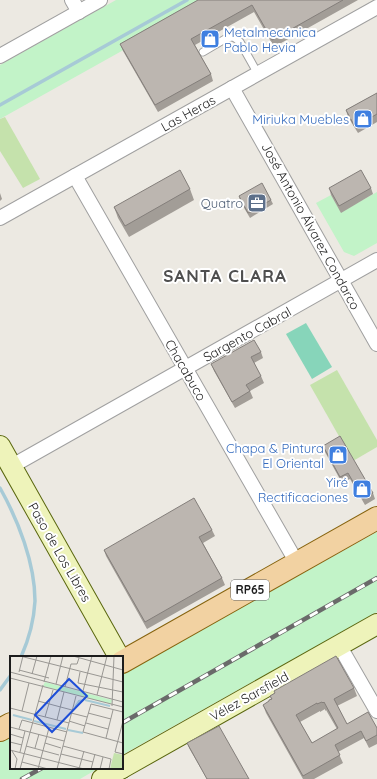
<svg xmlns="http://www.w3.org/2000/svg" width="377" height="779" font-family="Quicksand,sans-serif">
<style>
.grass{fill:#c5e2ac}
.park{fill:#c2f3c8}
.pitch{fill:#87d5ba}
.lines{fill:none;stroke-linecap:round;stroke-linejoin:round}
.stream{stroke:#a7cad6;stroke-width:3.5}
.lane-casing{stroke:#a0a0a0;stroke-width:9}
.street-casing{stroke:#a0a0a0;stroke-width:16}
.secondary-casing{stroke:#5a670f;stroke-width:22}
.primary-casing{stroke:#86630e;stroke-width:24}
.lane{stroke:#fff;stroke-width:7}
.street{stroke:#fff;stroke-width:14}
.secondary{stroke:#eef3ba;stroke-width:20}
.primary{stroke:#f2d2a2;stroke-width:22}
.rail-casing{stroke:#6a6a6a;stroke-width:4.5}
.rail{stroke:#fff;stroke-width:3;stroke-dasharray:9;stroke-linecap:butt}
.wall{fill:#a29d97;fill-rule:evenodd}
.building{fill:#bcb6b0;stroke:#847f7b;fill-rule:evenodd}
.labels{text-anchor:middle;stroke-width:4;stroke-linejoin:round;paint-order:stroke}
.shield{fill:#fff;stroke:#606060;stroke-width:1}
.shield-label{font-size:12px;font-weight:bold;fill:#1c1c1c}
.shop-label{font-size:13px;fill:#366cbe;stroke:#fff;text-anchor:end}
.street-label{font-size:13px;fill:#1c1c1c;stroke:#fff}
.service-label{font-size:13px;fill:#4e5e75;stroke:#fff;text-anchor:end}
.district-label{font-size:17px;font-weight:bold;letter-spacing:1px;fill:#4f4f4f;stroke:#fff}
.inset-river{fill:none;stroke:#a7cad6;stroke-width:2}
.inset-road{fill:none;stroke:#999793;stroke-width:1}
.view{fill:#1d4ed8;fill-opacity:0.15;stroke:#1d4ed8;stroke-width:2}
.inset-edge{fill:none;stroke:#1c1c1c;stroke-width:2}
</style>
<rect width="100%" height="100%" fill="#ece9e2"/>
<g class="grass">
<path d="M5,117L40,179L23,188L0,151V119Z"/>
<path d="M337,370L377,440V447L353,461L310,385Z"/>
</g>
<g class="park">
<path d="M116,0H213L0,119V65Z"/>
<path d="M377,192V243L354,256L344,252L316,203L331,195L341,212Z"/>
<path d="M377,532V612L122,755V674Z"/>
<path d="M11,736V768H99L80,779H0V742Z"/>
</g>
<path class="pitch" d="M306,323L332,367L312,379L286,334Z"/>
<g class="lines">
<g class="stream">
<path d="M0,105L187,0"/>
<path d="M0,488C18,520 35,563 35,601C34,620 29,639 21,657"/>
<path d="M0,690L11,675"/>
</g>
<g class="lane-casing">
<path id="lane" d="M203,52L225,39L232,37L235,38L240,42L258,74"/>
</g>
<g class="street-casing">
<g id="street">
<path d="M72,0L79,12"/>
<path d="M0,56L100,0"/>
<path d="M232,88L377,344"/>
<path d="M75,176L297,563"/>
<path d="M0,218L377,7"/>
<path d="M12,466L377,260"/>
<path d="M339,645L377,711"/>
</g>
</g>
<g class="secondary-casing">
<g id="secondary">
<path d="M0,446L119,657"/>
<path d="M122,768L377,624"/>
<path d="M102,779L122,768"/>
</g>
</g>
<g class="primary-casing">
<g id="primary">
<path d="M122,662L377,518"/>
<path d="M0,730L11,724"/>
</g>
</g>
<use href="#lane" class="lane"/>
<use href="#street" class="street"/>
<use href="#secondary" class="secondary"/>
<use href="#primary" class="primary"/>
<g class="rail-casing">
<g id="rail">
<path d="M122,723L377,578"/>
<path d="M22,779L42,768"/>
</g>
</g>
<use href="#rail" class="rail"/>
</g>
<g class="wall">
<path d="M198,0H358L274,47L254,12L195,45L211,74L213,81L158,112L123,51L120,44Z"/>
<path d="M377,93V122L358,133L348,117L346,110Z"/>
<path d="M329,188H371L373,194L341,213L331,195Z"/>
<path d="M190,189L194,200L129,237L118,218L114,207Z"/>
<path d="M0,193L2,199L0,201Z"/>
<path d="M239,196L271,200L273,204L250,218L240,201Z"/>
<path d="M261,352L263,358L254,363L261,376L264,383L250,391L253,398L235,408L214,371L211,364Z"/>
<path d="M323,446L373,493L375,499L365,505L350,479L342,483L325,452Z"/>
<path d="M212,530L215,536L203,543L222,578L225,585L147,629L106,556L104,550Z"/>
<path d="M354,688L357,696L337,706L347,724L377,728V744L369,748L364,738L338,752L343,763L314,779H303L266,713L263,705L269,702L271,699L270,696L275,693L274,691ZM325,709V711L326,710L337,729L312,743L300,722L320,711V712Z"/>
<path d="M187,743L249,779H207L189,748Z"/>
</g>
<g class="building">
<path d="M198,0H343L272,40L252,5L191,39L211,74L155,105L120,44Z"/>
<path d="M377,93V114L355,127L346,110Z"/>
<path d="M180,170L190,189L125,226L114,207Z"/>
<path d="M361,170L371,188L339,206L329,188Z"/>
<path d="M262,183L271,200L248,213L239,196Z"/>
<path d="M254,340L261,352L251,357L261,376L246,385L250,391L232,402L211,364Z"/>
<path d="M340,436L373,493L363,499L348,473L340,477L323,446Z"/>
<path d="M194,498L212,530L199,537L222,578L145,622L104,550Z"/>
<path d="M336,656L354,688L334,699L347,724L368,712L377,728V735L366,741L361,731L335,745L340,755L303,776L263,705L269,701V700L272,699L270,696L275,693L274,691ZM322,702L323,703L324,702L338,728L312,743L296,715L317,703V704Z"/>
<path d="M219,726L249,779H207L187,743Z"/>
</g>
<defs>
<g id="shop-square" transform="scale(1)"><rect x="-9" y="-9" width="18" height="18" rx="4" fill="#3f7fe0" stroke="#fff"/><path d="M-5-2.5h2.3a2.7 3.5 0 0 1 5.4 0H5L5.5 6h-11ZM-1.5-2.5h3a1.5 2.3 0 0 0-3 0Z" fill="#fff"/></g>
<g id="office-square" transform="scale(1)"><rect x="-9" y="-9" width="18" height="18" rx="4" fill="#5c6f8a" stroke="#fff"/><path d="M-6-3h4V-5.5h4V-3h4V5H-6ZM-1-4.5V-3h2v-1.5ZM-6 0V1H6V0Z" fill="#fff"/></g>
</defs>
<g fill-rule="evenodd">
<use href="#shop-square" x="210" y="39"/>
<use href="#shop-square" x="363" y="119"/>
<use href="#office-square" x="257" y="203"/>
<use href="#shop-square" x="338" y="455"/>
<use href="#shop-square" x="362" y="489"/>
</g>
<g class="labels">
<rect class="shield" x="231" y="580" width="38" height="20" rx="3"/>
<g class="shield-label">
<text x="250" y="594">RP65</text>
</g>
<g class="shop-label">
<text x="224" y="37" text-anchor="start">Metalmecánica<tspan x="224" dy="15">Pablo Hevia</tspan></text>
<text x="349" y="124">Miriuka Muebles</text>
<text x="324" y="453">Chapa &amp; Pintura<tspan x="324" dy="15">El Oriental</tspan></text>
<text x="348" y="487">Yiré<tspan x="348" dy="15">Rectificaciones</tspan></text>
</g>
<g class="street-label">
<text transform="translate(188 113) rotate(-29)" y="5">Las Heras</text>
<text transform="translate(311 226) rotate(61)" y="5">José Antonio Álvarez Condarco</text>
<text transform="translate(247 334) rotate(-29)" y="5">Sargento Cabral</text>
<text transform="translate(186 370) rotate(60)" y="5">Chacabuco</text>
<text transform="translate(60 552) rotate(60)" y="5">Paso de Los Libres</text>
<text transform="translate(249 696) rotate(-29)" y="5">Vélez Sarsfield</text>
</g>
<g class="service-label">
<text x="243" y="208">Quatro</text>
</g>
<g class="district-label">
<text x="225" y="282">SANTA CLARA</text>
</g>
</g>
<g transform="translate(10 656)">
<rect width="113" height="113" fill="#ece9e2"/>
<path d="M104,97L113,99V113H100Z" fill="#c5e2ac"/>
<path d="M35,26L102,44L101,48L33,30Z" fill="#c2f3c8"/>
<path class="inset-river" d="M75,44L100,50M65,51L69,45L74,44M3,59L22,64M24,65L56,73M58,74L73,77"/>
<path class="inset-road" d="M10,0L113,26M63,0L113,14M9,14L39,22M0,16L113,46M9,16L13,0M70,16L68,27L113,36M22,18L27,0M0,22L113,51M34,26L41,0M46,28L53,0M55,31L61,8H67L69,2M73,35L82,0M87,39L97,0M28,45L62,54M102,50L104,0M0,52L59,67M12,55L19,27M113,56L81,48L73,76L113,87M61,57L77,61M78,57L101,63M35,61L43,34M47,64L54,36M59,65L75,70M113,65L105,96L113,98M76,67L98,73M0,71L54,85M9,73L12,64L57,76M0,78L13,82M96,82L103,54M0,86L12,89M35,87L51,92M16,90L49,99M53,90L101,103L99,113M25,92L29,78M0,94L74,113M2,95L7,103L5,113M10,96L15,75M51,98L83,106M12,106L38,113M10,113L33,29M28,113L39,72M47,113L66,40M69,113L74,95M81,113L85,98M90,113L93,101"/>
<path class="view" d="M59,23L77,40L42,76L25,59Z"/>
<rect width="113" height="113" class="inset-edge"/>
</g>
</svg>
